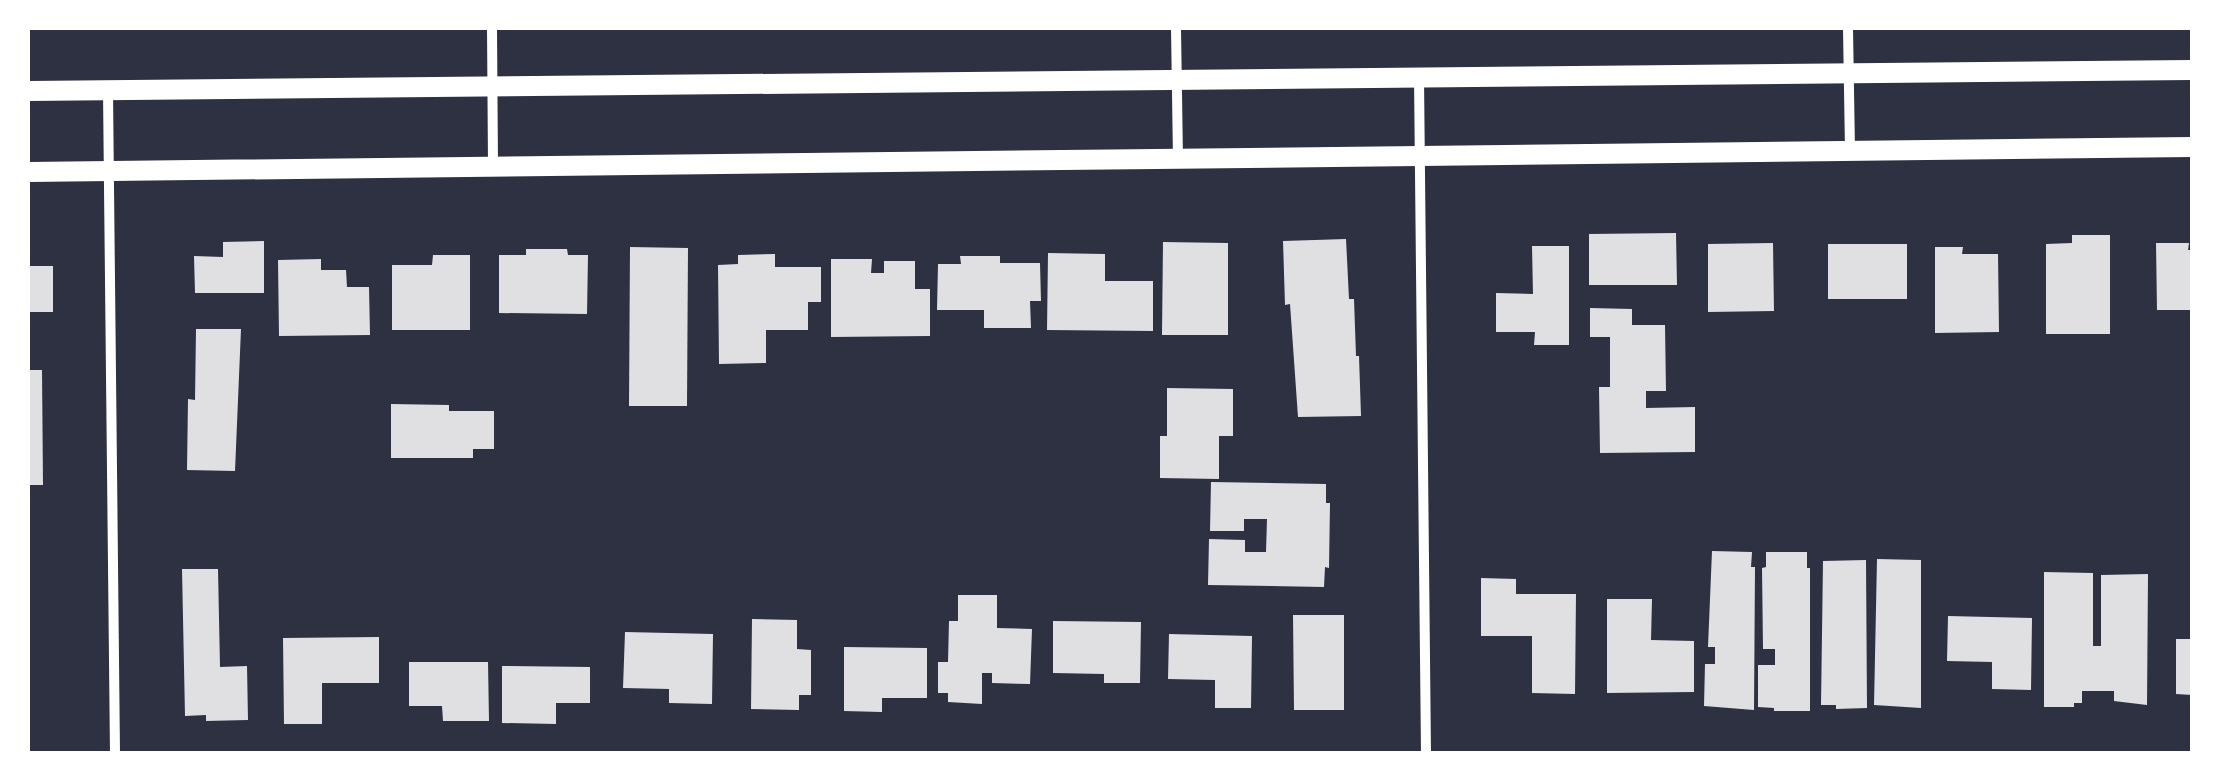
<svg xmlns="http://www.w3.org/2000/svg" width="2220" height="781" font-family="'Playfair Display',serif">
<style>
.building{fill:#e0e0e3}
.lines{fill:none;stroke-linecap:round;stroke-linejoin:round}
.minor{stroke:#fff;stroke-width:10}
.secondary{stroke:#fff;stroke-width:20}
</style>
<rect width="100%" height="100%" fill="#2d3142"/>
<g class="building">
<path d="M1676,233L1677,285H1589V234Z"/>
<path d="M2072,235H2110V334H2046V244L2072,243Z"/>
<path d="M1346,239L1349,299H1354L1356,356H1359L1361,416L1298,417L1290,304L1285,305L1283,241Z"/>
<path d="M264,241V293H195L194,256L223,257V242Z"/>
<path d="M1163,242L1228,243V335H1162Z"/>
<path d="M1773,243L1774,311L1708,312V244Z"/>
<path d="M2156,243H2189L2188,250H2192V310H2157Z"/>
<rect x="1828" y="244" width="79" height="55"/>
<path d="M1532,246H1569V345H1534L1535,332H1496V293L1533,294Z"/>
<path d="M630,247L688,248L687,406H629Z"/>
<path d="M1935,247H1963L1962,254H1998L1999,332L1935,333Z"/>
<path d="M526,249H567L568,255H588L587,314L499,313V255H526Z"/>
<path d="M1048,253L1105,254V281H1153V331L1047,330Z"/>
<path d="M775,254V267H821V302H808V330H766V363L719,364L718,265L738,264V255Z"/>
<path d="M433,255H470V330H392V265H432Z"/>
<path d="M960,256H1000V263H1040L1041,301H1030L1031,328H984V310H937L938,264H961Z"/>
<path d="M321,259V270H346L347,287H369L370,335L279,336L278,260Z"/>
<path d="M831,259H872L871,273H884V261H915V289H930V336L831,337Z"/>
<rect x="28" y="266" width="25" height="46"/>
<path d="M1590,308L1632,309V325H1665L1666,391H1646V408L1695,407V452L1600,453L1599,387H1610V337H1590Z"/>
<path d="M196,329H241L235,471L187,470L188,399L195,400Z"/>
<path d="M28,370H42L43,485H28Z"/>
<path d="M1167,388L1233,389V436H1219V479L1160,478V436H1167Z"/>
<path d="M391,404L449,405V411H494V449H473V458H391Z"/>
<path d="M1211,482L1326,484V503H1330L1329,568L1325,567L1324,587L1208,585L1209,539L1245,540V552H1266L1267,519H1244V531H1210Z"/>
<path d="M1712,551L1752,552L1751,567H1755L1754,710L1704,706L1705,664H1715V647H1708Z"/>
<path d="M1766,552H1807V568H1810V711H1774V708L1758,707V665H1775V649H1763L1762,568L1766,567Z"/>
<path d="M1877,559L1921,560V708L1874,705Z"/>
<path d="M1866,560L1867,708L1836,709V705H1821L1823,561Z"/>
<path d="M182,569H218L220,667L247,666L248,720L206,721V715L185,716Z"/>
<path d="M2044,572L2093,573V646H2101V575L2148,574L2147,705L2114,701V691H2082V703H2074V707H2044Z"/>
<path d="M1481,578L1516,579V594H1576L1575,694L1532,693V636H1481Z"/>
<path d="M958,595H997V628L1032,629L1030,684L992,683V673H982V704L948,702V693H938V662H948L949,621H958Z"/>
<path d="M1607,599H1652L1651,640L1694,641V692L1607,693Z"/>
<path d="M1293,615H1344V710H1294Z"/>
<path d="M1948,616L2032,618L2031,690L1992,689V662L1947,661Z"/>
<path d="M752,619L797,620V649L811,650V695H799V710L751,709Z"/>
<path d="M1053,621L1141,622L1140,683H1104V674L1053,673Z"/>
<path d="M625,632L713,634L712,704L669,703V689L623,688Z"/>
<path d="M1169,634L1252,636L1251,708H1215V680L1168,679Z"/>
<path d="M379,637V683H322V724H284L283,638Z"/>
<path d="M2176,639H2192V695L2176,694Z"/>
<path d="M844,647L927,648V698H882V712L844,711Z"/>
<path d="M409,662H488L489,721H443L442,706H409Z"/>
<path d="M502,666L590,667V703H556V724L502,723Z"/>
</g>
<g class="lines">
<g class="minor">
<path d="M492,28L493,166"/>
<path d="M1176,28L1178,159"/>
<path d="M1848,28L1850,151"/>
<path d="M1419,77L1426,754"/>
<path d="M108,91L115,754"/>
</g>
<g class="secondary">
<path d="M28,91L2192,70"/>
<path d="M28,172L2192,147"/>
</g>
</g>
<rect width="2220" height="781" fill="none" stroke="#ffffff" stroke-width="60"/>
</svg>
